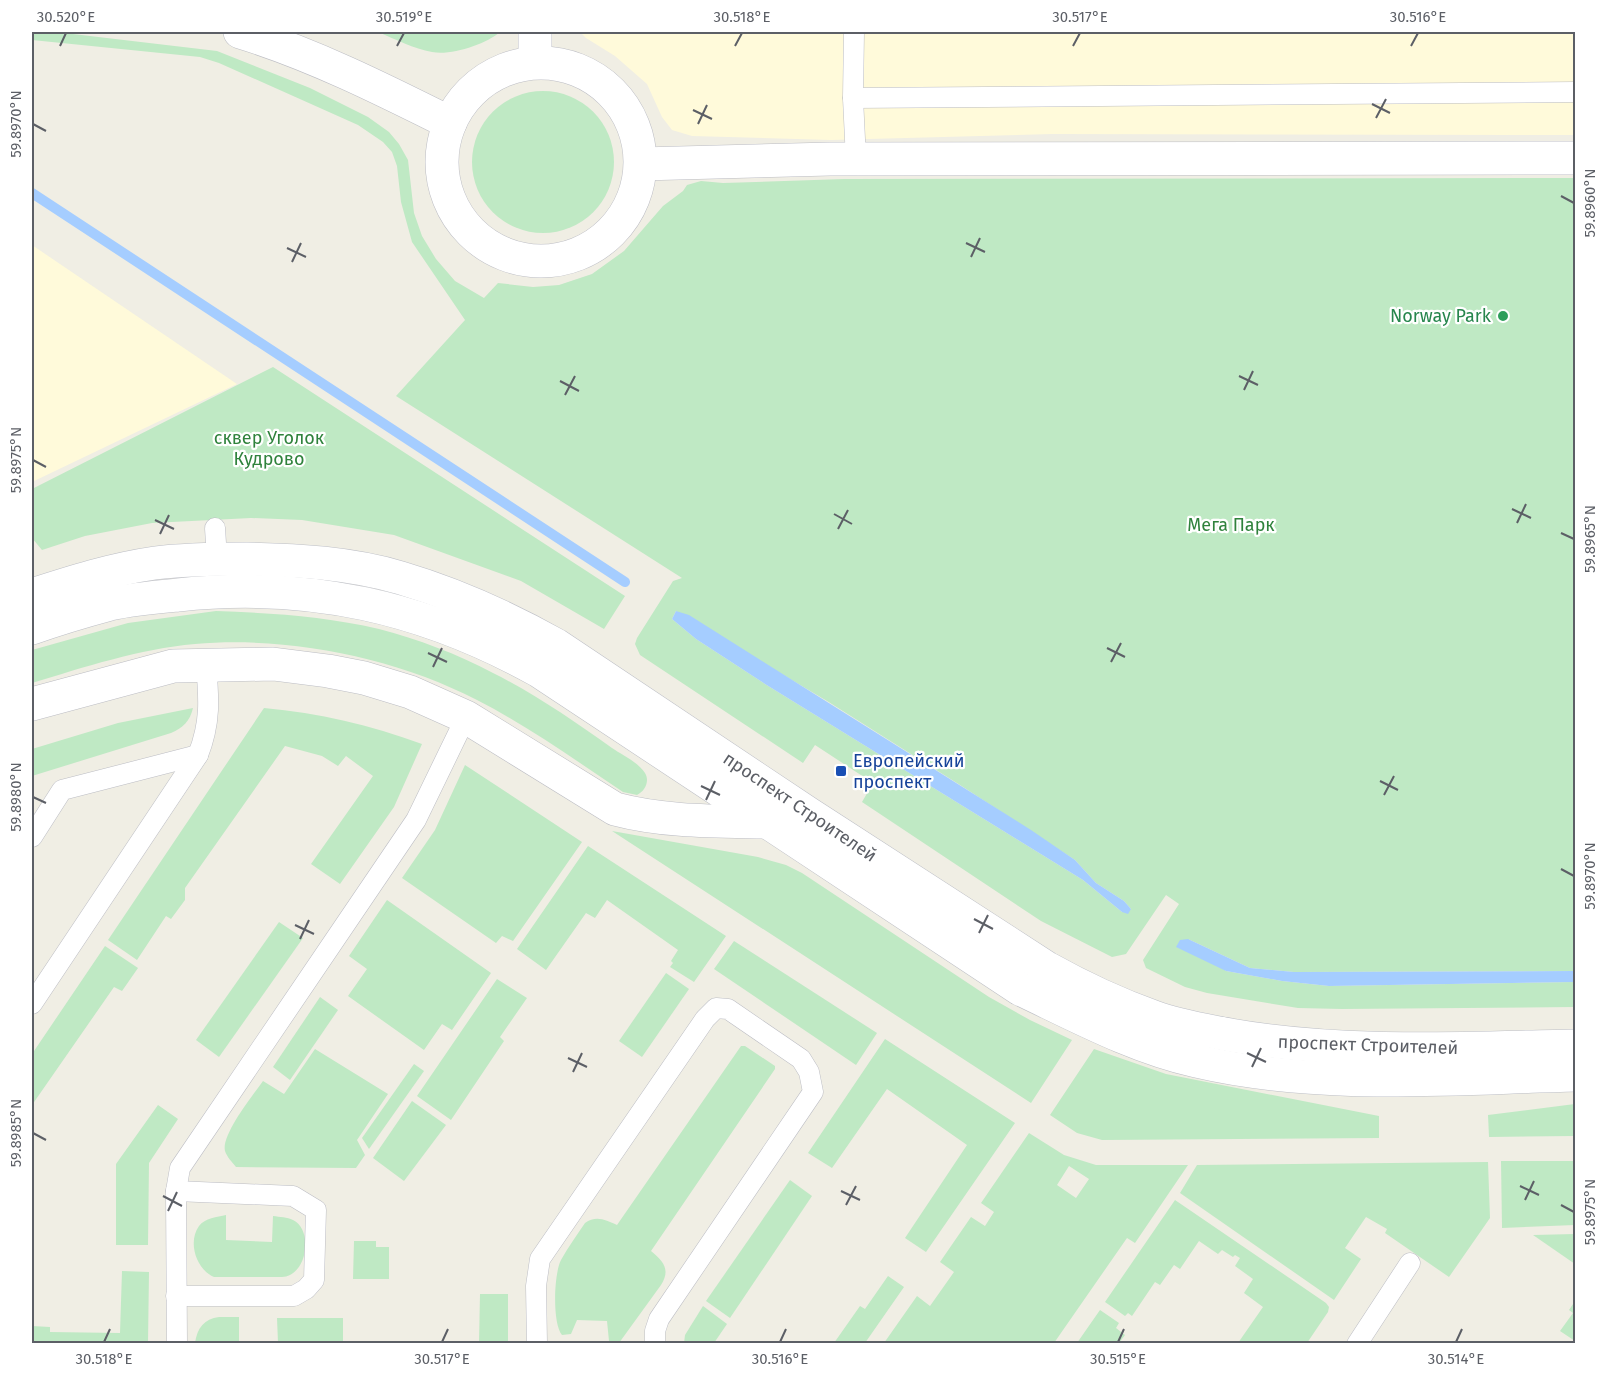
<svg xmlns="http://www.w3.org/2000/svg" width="1607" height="1375" font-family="'Fira Sans',sans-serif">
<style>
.commercial{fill:#fffada}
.green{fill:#bfe9c4;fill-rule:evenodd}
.water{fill:#a5cdff}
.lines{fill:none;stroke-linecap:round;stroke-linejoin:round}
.stream{stroke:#a5cdff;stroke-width:10}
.lane-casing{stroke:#bcbdc4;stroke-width:21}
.street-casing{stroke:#bcbdc4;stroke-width:34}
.secondary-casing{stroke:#bdbfc6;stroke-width:34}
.lane{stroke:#fff;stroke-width:20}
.street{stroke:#fff;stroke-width:33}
.secondary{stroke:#fff;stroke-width:33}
.ticks{fill:none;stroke:#5c5f66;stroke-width:2}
.leisure-dot{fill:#2e9e5b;stroke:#fff;stroke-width:2}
.transit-dot{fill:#1a4fb4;stroke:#fff;stroke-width:2}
.labels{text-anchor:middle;stroke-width:4.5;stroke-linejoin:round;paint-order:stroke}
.leisure-label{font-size:18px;fill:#27864d;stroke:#fff;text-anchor:end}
.park-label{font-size:18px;fill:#2f823c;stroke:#fff}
.transit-label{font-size:18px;fill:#164399;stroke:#fff;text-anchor:start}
.street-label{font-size:18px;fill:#5c5f66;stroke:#fff}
.neatline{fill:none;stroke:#5c5f66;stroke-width:2}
.ticks-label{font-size:15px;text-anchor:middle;fill:#5c5f66}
</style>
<rect width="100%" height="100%" fill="#f0eee4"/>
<g class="commercial">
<path d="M580,32H1575V135L1052,134L831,140L692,136L672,130L662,117L647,84L615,56L586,38Z"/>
<path d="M32,245L237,384L32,482Z"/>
</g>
<g class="green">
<path d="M32,32H56L217,51L310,88L368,117L389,132L399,144L408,160L414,213L422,236L436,259L455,281L484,298L498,283L533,287L559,285L592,274L624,251L663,206L683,191L687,185L701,181L723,183L844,179L1575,178V971L1294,972L1250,968L1188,939L1226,971L1282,981L1329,986L1575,982V1007L1342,1009L1298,1008L1207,993L1185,987L1146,968L1143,960L1179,904L1166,895L1126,954L1112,957L1041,921L862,802L873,783L815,745L803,763L640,655L635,644L637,638L673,581L682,578L396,396L465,320L412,242L401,202L397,166L392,152L383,142L358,125L219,63L200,57L32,40ZM676,611L827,701L960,785L1075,860L1096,883L1124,901L1131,909L1122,912L1083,880L765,684L696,639L672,619Z"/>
<path d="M378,32H500C486,44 451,56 432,52C414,49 395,39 378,32Z"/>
<circle cx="543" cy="162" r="71"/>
<path d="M273,367L625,596L604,629L521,581L394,535L302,520L251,518L152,523L85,536L42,550L32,538V489Z"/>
<path d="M216,611C271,613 325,616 379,629C418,639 457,654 493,673C535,694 574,721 612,748C622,755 638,762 645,773C650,781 645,791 637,795L623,792C575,760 528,726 477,700C394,657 288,636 195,644C139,649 85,667 32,683V650L128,623Z"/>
<path d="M193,708C190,721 183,728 171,733L32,776V749L118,723Z"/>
<path d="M264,708C319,713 370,725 422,744L394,807L340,884L311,864L373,776L346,756L338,766L322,756L285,746L185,888V900L171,919L166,916L137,960L108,940Z"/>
<path d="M465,765L582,842L513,941L502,936L496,943L402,878L435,830Z"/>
<path d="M612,831L758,857L786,865L802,873L989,997L1030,1020L1072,1040L1031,1103Z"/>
<path d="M588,846L726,936L694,982L670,967L673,963L671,961L678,950L607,900L595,918L586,913L546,970L517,949Z"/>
<path d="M387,900L491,973L452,1030L442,1024L424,1050L348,996L367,969L349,956Z"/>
<path d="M279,922L303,938L219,1057L196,1040Z"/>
<path d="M734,941L877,1033L856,1065L714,969Z"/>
<path d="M105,946L138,968L122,991L114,987L32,1105V1054Z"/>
<path d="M666,973L689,989L642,1057L619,1041Z"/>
<path d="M497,979L527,998L500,1037L504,1041L451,1120L417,1096Z"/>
<path d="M320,997L338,1010L290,1080L273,1067Z"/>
<path d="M885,1039L1015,1123L926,1252L905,1238L967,1145L887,1089L832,1168L808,1153Z"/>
<path d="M741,1046H745L775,1066V1069L651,1251C663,1261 671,1269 661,1285L619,1343H611L609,1341L607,1321L577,1320L571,1334L562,1335C552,1323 554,1273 561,1260C568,1247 577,1235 585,1223C596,1215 606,1220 617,1225Z"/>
<path d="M315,1049L388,1094L357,1140L365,1155L356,1168L236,1167C232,1162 227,1157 225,1151C221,1135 253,1095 263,1081L284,1094Z"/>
<path d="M1094,1049L1166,1074L1379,1116V1138L1102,1140L1077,1133L1050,1115Z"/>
<path d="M414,1064L424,1071L369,1149L362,1138Z"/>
<path d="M412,1101L446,1125L404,1181L373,1158Z"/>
<path d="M1575,1104V1136L1489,1137L1488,1115Z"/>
<path d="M158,1105L178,1119L149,1163L148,1245H116V1164Z"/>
<path d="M1029,1133L1064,1155L1096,1165H1188L1135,1243L1127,1238L1054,1343H884L917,1296L930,1306L954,1272L940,1262L971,1217L985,1226L994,1212L981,1203ZM1069,1166L1089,1179L1076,1198L1057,1185Z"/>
<path d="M1501,1161H1575V1225L1502,1228Z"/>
<path d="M1488,1162L1490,1218L1449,1277L1385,1233L1387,1229L1366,1217L1345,1248L1361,1259L1334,1300L1180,1193L1197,1165Z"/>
<path d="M790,1180L812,1196L730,1318L706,1301Z"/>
<path d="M1175,1200L1326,1303L1329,1307L1328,1312L1307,1343H1238L1263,1307L1244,1293L1253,1279L1235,1266L1240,1258L1235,1255L1233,1257L1222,1250L1218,1254L1199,1241L1180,1269L1174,1265L1160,1285L1155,1282L1132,1316L1128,1313L1125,1316L1105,1302Z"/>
<path d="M226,1215V1240L272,1242L273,1216C280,1217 287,1217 293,1220C314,1230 307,1276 282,1277H214C197,1270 187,1243 199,1226C205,1218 217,1217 226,1215Z"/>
<path d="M1575,1234V1264L1533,1235Z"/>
<path d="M354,1241H376V1247H389V1279H353Z"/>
<path d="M122,1271L149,1272L148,1343H32V1326L50,1327V1332L120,1333Z"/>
<path d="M888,1276L904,1287L865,1343H834L860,1306L865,1309Z"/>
<path d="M480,1294H508V1343H479Z"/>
<path d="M1575,1301V1341L1560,1331L1573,1313L1569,1310Z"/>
<path d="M703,1306L727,1324L714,1343H684L685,1335Z"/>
<path d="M1100,1310L1119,1323L1116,1328L1125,1335L1119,1343H1077Z"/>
<path d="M219,1317H239V1343H195C197,1328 204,1319 219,1317Z"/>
<path d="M277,1318H343V1343H278Z"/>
</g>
<g class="water">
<path d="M676,611L689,615L1031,830L1075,860L1096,883L1124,901L1131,909L1128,914L1122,912L1083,880L765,684L696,639L672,619Z"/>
<path d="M1188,939L1250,968L1294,972L1575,971V982L1329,986L1282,981L1226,971L1176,947L1180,940Z"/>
</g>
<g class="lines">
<path class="stream" d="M32,193L625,582"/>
<g class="lane-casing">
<g id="lane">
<path d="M854,32L853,98L856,160"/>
<path d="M853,98L1576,92"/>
<path d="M215,528L217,559"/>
<path d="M32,837L62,790L198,755"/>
<path d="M32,1004L198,755C211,722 209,698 206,664"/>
<path d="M176,1296H294L306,1289L314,1280L316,1210L293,1196L176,1191"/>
<path d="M177,1344L176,1191L180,1168L416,820L466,717"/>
<path d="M537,1344L536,1286L540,1259L705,1019L716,1008L728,1009L801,1059L809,1072L813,1092L659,1319L655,1331V1344"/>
<path d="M1357,1344L1410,1263"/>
</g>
</g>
<g class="street-casing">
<g id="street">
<path d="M240,32C312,54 382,89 450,123"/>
<path d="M535,62V32"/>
<circle cx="541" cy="162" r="99"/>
<path d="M641,164L830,159L1576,158"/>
<path d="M32,704L173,666L273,664L328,671L364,678L410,692L466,717L615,809C664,822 715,821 766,822"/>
</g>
</g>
<g class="secondary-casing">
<g id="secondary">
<path d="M32,595C72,582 113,569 155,563C185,559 217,559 247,559C297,560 352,563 401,578C455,594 506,617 556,645L809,814L1047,968C1081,987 1117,1004 1154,1017C1178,1026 1205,1030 1230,1035C1343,1055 1460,1048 1576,1046"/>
<path d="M32,628C57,619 84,611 110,604C132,599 156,597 178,595C309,581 424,607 539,671L1020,989C1077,1016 1134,1047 1196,1061C1320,1090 1450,1078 1576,1075"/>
</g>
</g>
<use href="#lane" class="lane"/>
<use href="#street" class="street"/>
<use href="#secondary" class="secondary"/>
</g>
<path class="ticks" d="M60,46L66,33M397,46L404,33M735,46L742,33M1073,46L1080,33M1411,46L1418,33M1372,104L1390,113M693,110L712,119M1376,118L1386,99M33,124L46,131M698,124L707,105M1561,196L1574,203M966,243L985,252M287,248L306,257M971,257L980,238M292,262L301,243M1239,376L1258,385M560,381L579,391M1244,390L1253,371M565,395L575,376M33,460L46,467M1512,509L1531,518M834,514L852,524M155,520L174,529M1517,523L1526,504M838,529L848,510M1561,533L1574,539M160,534L169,515M1107,648L1125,657M428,653L447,662M1111,662L1121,643M433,667L442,648M1380,781L1398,790M701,786L720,795M1384,795L1394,776M33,797L46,803M706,800L715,781M1561,869L1574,876M974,919L993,929M295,925L314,934M979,933L988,915M300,939L309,920M1247,1053L1266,1062M568,1058L587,1067M1252,1067L1261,1048M573,1072L582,1053M33,1133L46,1140M1520,1186L1539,1195M841,1191L860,1200M163,1196L182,1206M1525,1200L1534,1181M846,1205L856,1186M1561,1205L1574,1212M168,1211L177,1192M104,1342L110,1329M442,1342L448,1329M780,1342L786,1329M1118,1342L1124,1329M1456,1342L1462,1329"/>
<circle class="leisure-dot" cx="1503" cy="316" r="6"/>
<rect class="transit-dot" x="835" y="765" width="12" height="12" rx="3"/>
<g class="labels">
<g class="leisure-label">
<text x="1491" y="322">Norway Park</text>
</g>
<g class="park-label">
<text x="269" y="444">сквер Уголок<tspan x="269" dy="21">Кудрово</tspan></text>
<text x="1231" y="531">Мега Парк</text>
</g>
<g class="transit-label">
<text x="853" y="767">Европейский<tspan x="853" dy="21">проспект</tspan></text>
</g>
<g class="street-label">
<text transform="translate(800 807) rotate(34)" y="6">проспект Строителей</text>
<text transform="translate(1368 1045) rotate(2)" y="6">проспект Строителей</text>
</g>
</g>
<rect width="1607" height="1375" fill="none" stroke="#ffffff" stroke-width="66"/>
<rect x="33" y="33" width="1541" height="1309" class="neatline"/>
<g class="ticks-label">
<text x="66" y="22">30.520°E</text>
<text x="404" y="22">30.519°E</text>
<text x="742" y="22">30.518°E</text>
<text x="1080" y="22">30.517°E</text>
<text x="1418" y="22">30.516°E</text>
<text transform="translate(16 124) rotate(-90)" y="5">59.8970°N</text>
<text transform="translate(1590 203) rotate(-90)" y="5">59.8960°N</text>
<text transform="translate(16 460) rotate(-90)" y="5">59.8975°N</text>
<text transform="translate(1590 539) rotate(-90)" y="5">59.8965°N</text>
<text transform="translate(16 797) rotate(-90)" y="5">59.8980°N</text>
<text transform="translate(1590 876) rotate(-90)" y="5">59.8970°N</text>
<text transform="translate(16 1133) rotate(-90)" y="5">59.8985°N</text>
<text transform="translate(1590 1212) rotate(-90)" y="5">59.8975°N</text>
<text x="104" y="1364">30.518°E</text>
<text x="442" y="1364">30.517°E</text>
<text x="780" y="1364">30.516°E</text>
<text x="1118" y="1364">30.515°E</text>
<text x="1456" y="1364">30.514°E</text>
</g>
</svg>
